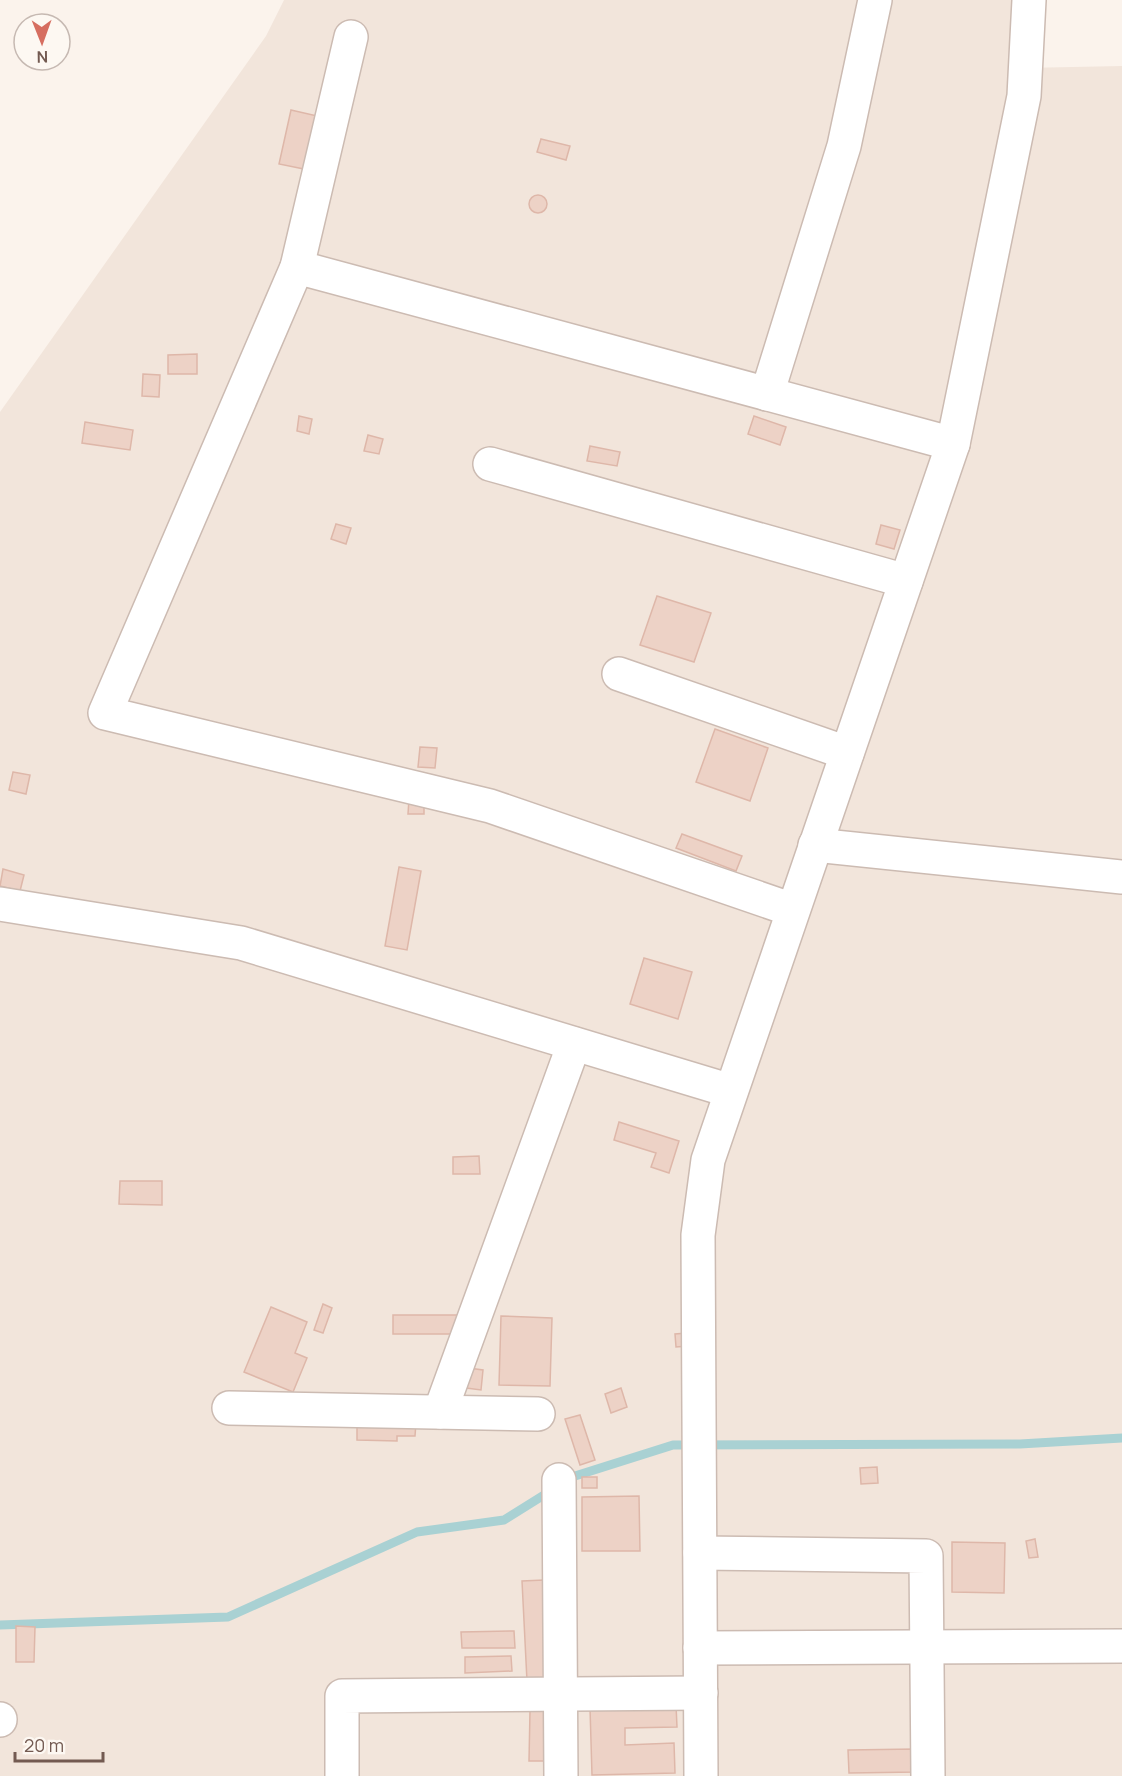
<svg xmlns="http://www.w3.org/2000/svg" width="1122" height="1776" font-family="Manrope,sans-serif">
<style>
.residential{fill:#f2e5db}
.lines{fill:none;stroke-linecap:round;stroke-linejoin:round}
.stream{stroke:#a9d1d3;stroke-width:9}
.building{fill:#edd2c6;stroke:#deb7a9;stroke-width:1.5}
.minor-casing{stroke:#ccbbb2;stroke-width:36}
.minor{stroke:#fff;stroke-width:33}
</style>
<rect width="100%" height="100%" fill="#fbf3ec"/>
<path class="residential" d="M284,0H1028L1023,68L1122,66V1776H0V412L266,36Z"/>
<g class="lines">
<g class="stream">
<path d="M566,1481L575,1476L673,1445L1020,1444L1122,1438"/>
<path d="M0,1625L228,1617L417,1532L504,1520L552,1490"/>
</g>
</g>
<g class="building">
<path d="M291,110L326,118L314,171L279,164Z"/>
<path d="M541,139L570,146L566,160L537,152Z"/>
<circle cx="538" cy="204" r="9"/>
<path d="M197,354V374H168V355Z"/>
<path d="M143,374L160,375L159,397L142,396Z"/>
<path d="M299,416L312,419L309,434L297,431Z"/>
<path d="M754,416L786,427L780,445L748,434Z"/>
<path d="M85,422L133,430L130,450L82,443Z"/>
<path d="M368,435L383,439L379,454L364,451Z"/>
<path d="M590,446L620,452L617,466L587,461Z"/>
<path d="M336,524L351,528L346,544L331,539Z"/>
<path d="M881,525L900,530L894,549L876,544Z"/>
<path d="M657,596L711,613L694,662L640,645Z"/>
<path d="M715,729L768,748L750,801L696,782Z"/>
<path d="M420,747L437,748L435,768L418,767Z"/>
<path d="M13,772L30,775L26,794L9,790Z"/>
<path d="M409,799H424V814H408Z"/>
<path d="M682,834L742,856L736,871L676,848Z"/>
<path d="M399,867L421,871L407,950L385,946Z"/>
<path d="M3,869L24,875L20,891L0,886Z"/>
<path d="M644,958L692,972L678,1019L630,1004Z"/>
<path d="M619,1122L679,1141L669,1173L651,1167L656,1153L614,1140Z"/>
<path d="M479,1156L480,1174H453V1157Z"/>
<path d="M120,1181H162V1205L119,1204Z"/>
<path d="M323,1304L332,1308L323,1333L314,1330Z"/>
<path d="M271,1307L307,1322L295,1353L307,1358L293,1392L244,1372Z"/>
<rect x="393" y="1315" width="64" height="19"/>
<path d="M501,1316L552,1318L550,1386L499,1385Z"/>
<path d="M687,1333L688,1346L676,1347L675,1334Z"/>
<path d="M461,1367L483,1370L481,1390L459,1387Z"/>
<path d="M621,1388L627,1407L611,1413L605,1394Z"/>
<path d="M580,1415L595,1460L580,1465L565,1419Z"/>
<path d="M357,1421L416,1422L415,1436H397V1441L357,1440Z"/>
<path d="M877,1467L878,1483L861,1484L860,1468Z"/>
<rect x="582" y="1477" width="15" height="11"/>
<path d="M639,1496L640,1551H582V1497Z"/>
<path d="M1035,1539L1038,1557L1029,1558L1026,1541Z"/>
<path d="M952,1542L1005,1543L1004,1593L952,1592Z"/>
<path d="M544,1580L549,1680L527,1681L522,1581Z"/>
<path d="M16,1626L35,1627L34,1662H16Z"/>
<path d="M514,1631L515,1648H462L461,1632Z"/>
<path d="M511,1656L512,1671L465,1673V1657Z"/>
<path d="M676,1705L677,1727L625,1728V1745L674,1743L675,1773L592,1775L590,1708Z"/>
<path d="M530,1711H553L552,1761H529Z"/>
<path d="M915,1749L916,1772L849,1773L848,1750Z"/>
</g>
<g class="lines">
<g class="minor-casing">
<g id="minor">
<path d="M351,37L297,267L105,713L490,806L793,910"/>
<path d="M297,267L953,444"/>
<path d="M767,394L844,146L875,0"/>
<path d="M490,464L906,581"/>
<path d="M619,674L847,753"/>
<path d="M815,845L1122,877"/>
<path d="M0,904L241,943L731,1091"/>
<path d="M229,1408L538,1414"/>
<path d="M440,1412L574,1044"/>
<path d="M559,1480L561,1776"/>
<path d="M700,1553L926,1556L928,1776"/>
<path d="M700,1648L1122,1646"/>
<path d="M0,1720V1719"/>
<path d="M342,1776V1696L701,1693"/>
<path d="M701,1776L698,1235L708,1160L953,444L1024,96L1029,0"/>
</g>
</g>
<use href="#minor" class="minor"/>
</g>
<g transform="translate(42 42) rotate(179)"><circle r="28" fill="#fdf8f2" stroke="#c6b9b2" stroke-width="1.5"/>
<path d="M0-4.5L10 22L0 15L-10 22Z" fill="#d66e60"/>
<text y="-9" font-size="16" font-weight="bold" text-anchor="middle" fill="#735a51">N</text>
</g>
<path d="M15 1752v9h88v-9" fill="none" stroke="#735a51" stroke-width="3"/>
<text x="24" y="1752" font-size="18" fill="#735a51" stroke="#fdf8f2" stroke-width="4.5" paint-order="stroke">20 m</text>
</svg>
